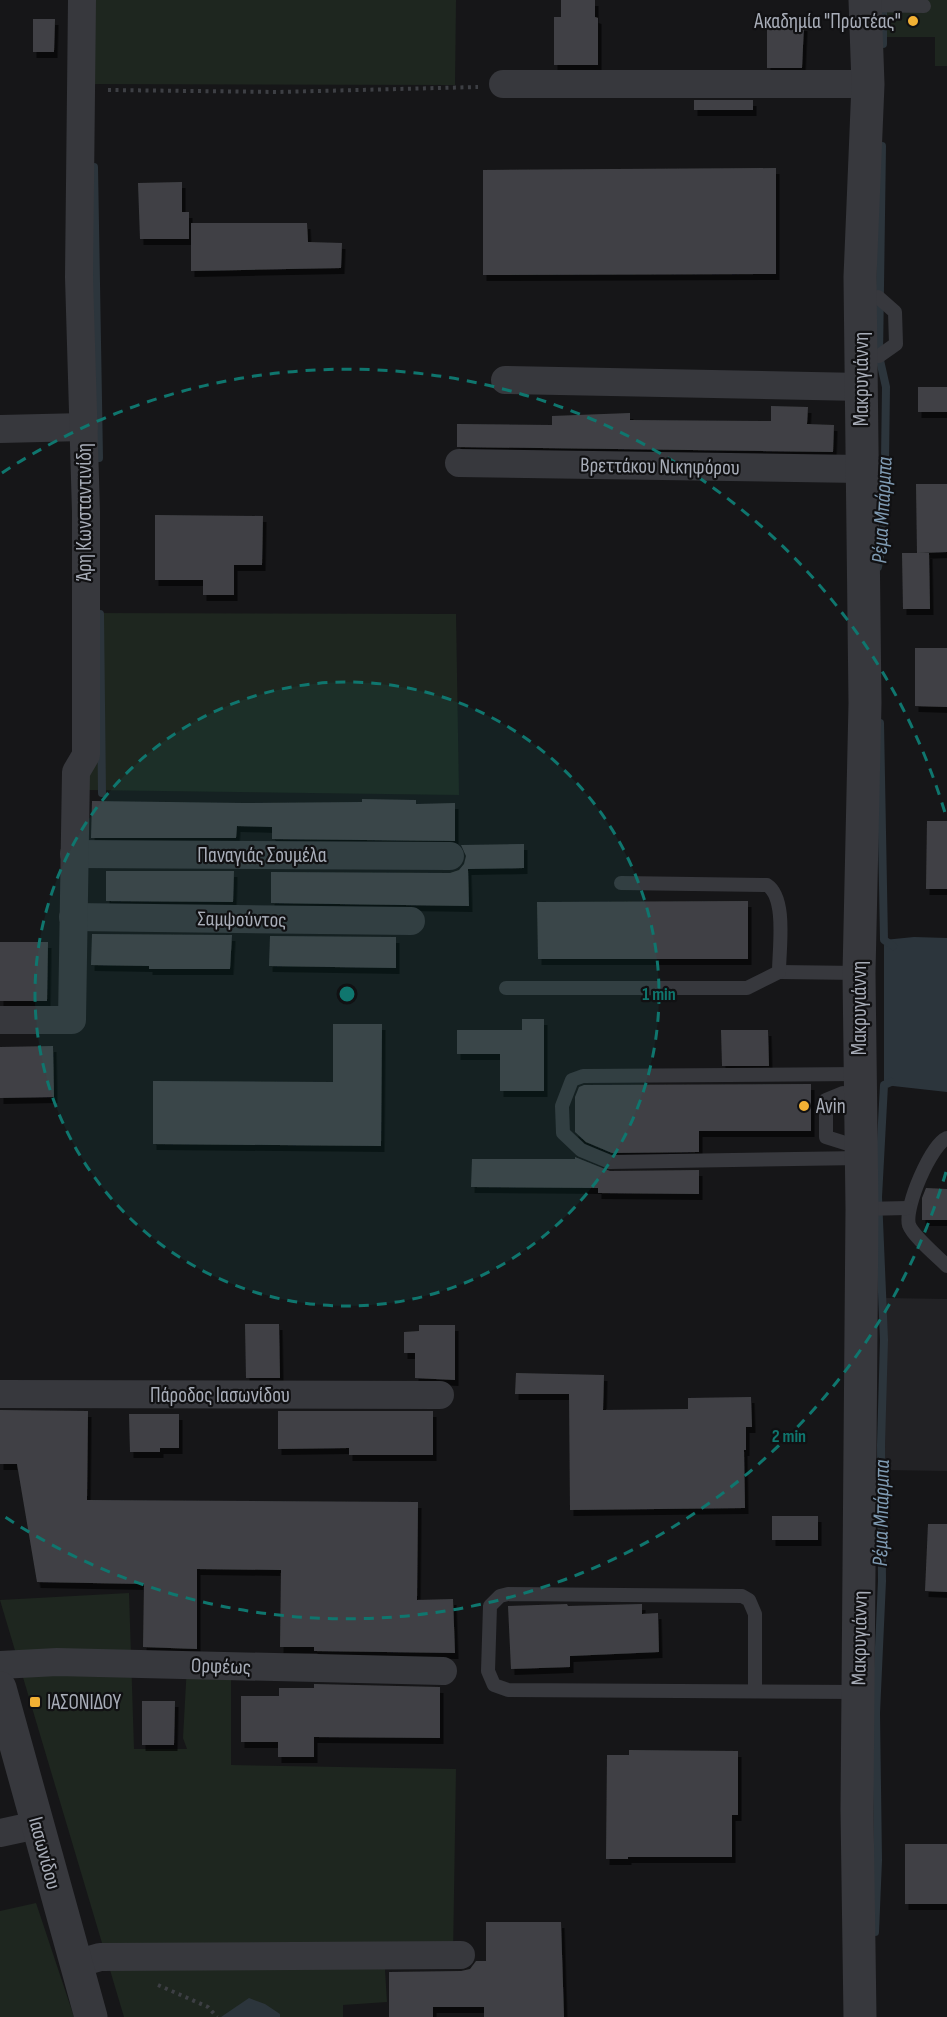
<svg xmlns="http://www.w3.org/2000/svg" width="947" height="2017" font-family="'Sofia Sans Condensed',sans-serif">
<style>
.built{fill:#222225}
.green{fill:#1e261f}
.water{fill:#2c353c}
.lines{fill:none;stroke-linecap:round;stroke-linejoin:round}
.stream{stroke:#2c353c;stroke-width:8}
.building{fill:#404145;filter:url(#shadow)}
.path{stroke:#3d3f44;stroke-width:4;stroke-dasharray:3 4.5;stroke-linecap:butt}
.service{stroke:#37383d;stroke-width:14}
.minor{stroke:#37383d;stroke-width:28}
.tertiary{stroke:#37383d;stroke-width:33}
.ring{fill:none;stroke:#0f766e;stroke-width:3;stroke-dasharray:10 8}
.poi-dot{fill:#f2b134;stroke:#111113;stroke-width:2}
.labels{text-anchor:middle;stroke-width:4.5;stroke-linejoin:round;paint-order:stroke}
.poi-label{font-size:21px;fill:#a8adb8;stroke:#111113;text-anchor:start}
.street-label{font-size:21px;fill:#a8adb8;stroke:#111113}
.water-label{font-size:22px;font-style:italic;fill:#7f9bb3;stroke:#111113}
.centre{fill:#0f766e;stroke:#111113;stroke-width:3}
.ring-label{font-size:18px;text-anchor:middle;font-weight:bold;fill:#0f766e;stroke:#111113;stroke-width:4.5;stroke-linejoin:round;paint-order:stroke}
</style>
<defs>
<filter id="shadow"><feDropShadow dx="3.5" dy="6" stdDeviation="0" flood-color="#0009"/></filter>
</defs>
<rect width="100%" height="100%" fill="#161618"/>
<path class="built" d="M885,1298L947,1299V1471L885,1470Z"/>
<g class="green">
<path d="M87,0H456L455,85L85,84Z"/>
<path d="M880,0H947V66H935V37H879Z"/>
<path d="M86,613L456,614L459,795L86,790Z"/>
<path d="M129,1593L134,1749H187L183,1738L187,1665L231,1667V1765L456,1769L453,1956L384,1954L387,2002L343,2005V2017H124L0,1600Z"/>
<path d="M36,1903L74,2017H0V1911Z"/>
</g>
<g class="water">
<path d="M914,937L947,938V1092L884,1085V940Z"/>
<path d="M249,1998L265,2004L280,2014V2017H221Z"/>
</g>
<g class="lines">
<g class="stream">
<path d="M883,2V44"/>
<path d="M94,167L99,458"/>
<path d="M878,567L884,534L886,387L879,356L882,146"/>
<path d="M100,614L102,793"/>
<path d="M880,723L884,940L893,946"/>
<path d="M875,1932L878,1860L876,1713L882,1581L881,1445L884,1340L878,1197L884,1085L891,1082"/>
</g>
</g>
<g class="building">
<path d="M561,0H595V17L598,18V65H554V17H561Z"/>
<path d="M33,19H55L54,52H33Z"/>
<path d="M767,24L804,25L802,68H767Z"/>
<rect x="694" y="100" width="59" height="10"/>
<path d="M776,168V274L483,275V170Z"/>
<path d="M182,182V212H189V239H140L138,183Z"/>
<path d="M191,223H307L308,242L342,243L341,268L191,271Z"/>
<rect x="918" y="387" width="29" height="25"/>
<path d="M771,406L808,407L807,424L834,425L833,452L457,447V424L552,425V416L630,413V420L771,421Z"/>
<path d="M916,484H947V552L917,553Z"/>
<path d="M155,515L263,516L262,565H234V595H203V580H155Z"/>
<path d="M902,553H929L930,609H903Z"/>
<path d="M915,648H947V707L915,706Z"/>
<path d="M362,799L416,800V804L455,803V841L272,839V827L237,826L236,838H91L92,801L244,803L362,802Z"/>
<path d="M927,821H947V889H926Z"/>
<path d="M524,844V868L468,869L469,906L271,903V872L450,873L459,870L464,864L466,856L461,845Z"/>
<path d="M106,871H234L233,902L106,901Z"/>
<path d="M748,901V959H538L537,902Z"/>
<path d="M92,934L232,935L230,969H149V966L91,965Z"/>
<path d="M270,936L396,937V968L269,966Z"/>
<path d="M0,942H48L47,1001H0Z"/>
<path d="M522,1019H544V1091H500V1054H457V1030H522Z"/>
<path d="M333,1024H382L381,1146L153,1144V1081L333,1082Z"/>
<path d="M721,1030H768L769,1066H722Z"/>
<path d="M53,1046L54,1097L0,1098V1047Z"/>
<path d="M811,1084V1131H699V1152L612,1153L586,1142L575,1132V1097L579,1087L584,1085Z"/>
<path d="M575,1157L610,1171L699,1170V1194L598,1193V1188L471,1187L472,1159H575Z"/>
<path d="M926,1188L947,1189V1220H922V1198Z"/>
<path d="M245,1324H279L280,1378H246Z"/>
<path d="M419,1325H455V1380L415,1378V1353H404V1332L419,1331Z"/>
<path d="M516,1373L604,1375L603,1410L688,1409V1398L751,1397L752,1427H746V1450H744L745,1508L570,1510L569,1394H515Z"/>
<path d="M0,1410L88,1411L87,1500L418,1502L417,1600L453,1599L455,1653L314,1651V1647H280L281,1570L197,1569V1649L143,1647L144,1584L37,1582L17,1464H0Z"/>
<path d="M278,1411H433V1455H349V1448L278,1449Z"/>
<path d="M129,1414H179V1448H160V1452H130Z"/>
<rect x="772" y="1516" width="46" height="24"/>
<path d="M928,1524H947V1592L925,1591Z"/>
<path d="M567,1604L568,1606L642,1604V1614L658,1613L659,1652L570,1656V1667L511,1669L508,1606Z"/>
<path d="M314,1684L440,1687V1738L314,1737V1757H278V1742H241V1696H279V1688H314Z"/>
<path d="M142,1701H175L174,1745H142Z"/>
<path d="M629,1750L738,1751V1815H732V1857H628V1859H606L607,1755H629Z"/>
<rect x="905" y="1844" width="42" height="60"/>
<path d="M486,1922H561L564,2017H484V2007H433V2017H389V1972L461,1971L470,1969L476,1961H486Z"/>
</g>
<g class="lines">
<g class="path">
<path d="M108,90L278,92L478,87"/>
<path d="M158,1985L208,2007L217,2017"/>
</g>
<g class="service">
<path d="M866,5L924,6"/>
<path d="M878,297L895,312L896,344L879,356"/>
<path d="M779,972L859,973"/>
<path d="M506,988H747L779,972C779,949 787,898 767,885L621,883"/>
<path d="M859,1074L583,1076L572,1080L562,1106L563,1133L581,1150L610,1162L861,1158"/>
<path d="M843,1093L826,1100V1137L861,1148"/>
<path d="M947,1138C931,1145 904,1207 909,1225C913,1236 938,1257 947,1266"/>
<path d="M862,1209L908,1208"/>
<path d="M755,1690V1614L749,1600L742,1596L508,1594L500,1596L490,1606L488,1671L494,1685L508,1690L859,1692"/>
</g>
<g class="minor">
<path d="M503,84H868"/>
<path d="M505,380L862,387"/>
<path d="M0,429L84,427"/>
<path d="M459,463L861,469"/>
<path d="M74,854L450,856"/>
<path d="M73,917L411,921"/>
<path d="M0,1020H72L76,772L86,755V512L79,277L82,0"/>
<path d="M0,1394L440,1395"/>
<path d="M0,1665L57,1662L443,1671"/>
<path d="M0,1833L37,1825"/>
<path d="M76,1964L100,1957L461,1955"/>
</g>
<g class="tertiary">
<path d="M0,1688L91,2017"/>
<path d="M860,2017L857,1810L862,1209L859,973L865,703L860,277L868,84L865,0"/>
</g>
</g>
<circle cx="347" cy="994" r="312" fill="#0f766e" fill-opacity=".12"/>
<g class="ring">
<circle cx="347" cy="994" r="312"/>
<path d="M946 1172A625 625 0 0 1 2 1515M2 473A625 625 0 0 1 946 816"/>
</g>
<g class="poi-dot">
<circle cx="913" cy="21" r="6"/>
<circle cx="804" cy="1106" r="6"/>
<rect x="29" y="1696" width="12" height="12" rx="3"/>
</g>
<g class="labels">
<g class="poi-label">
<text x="901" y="28" text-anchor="end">Ακαδημία "Πρωτέας"</text>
<text x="816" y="1113">Avin</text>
<text x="47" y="1709">ΙΑΣΟΝΙΔΟΥ</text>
</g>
<g class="street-label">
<text transform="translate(861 379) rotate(-90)" y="7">Μακρυγιάννη</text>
<text transform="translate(660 466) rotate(1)" y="7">Βρεττάκου Νικηφόρου</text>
<text transform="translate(84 512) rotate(-90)" y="7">Άρη Κωνσταντινίδη</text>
<text x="262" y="862">Παναγιάς Σουμέλα</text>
<text transform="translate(242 919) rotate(1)" y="7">Σαμψούντος</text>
<text transform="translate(859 1008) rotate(-90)" y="7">Μακρυγιάννη</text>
<text x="220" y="1402">Πάροδος Ιασωνίδου</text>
<text transform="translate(859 1638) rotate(-89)" y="7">Μακρυγιάννη</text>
<text transform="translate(221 1666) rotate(2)" y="7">Ορφέως</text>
<text transform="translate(45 1853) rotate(75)" y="7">Ιασωνίδου</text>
</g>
<g class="water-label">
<text transform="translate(881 510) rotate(-87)" y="8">Ρέμα Μπάρμπα</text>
<text transform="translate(880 1513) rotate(-89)" y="8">Ρέμα Μπάρμπα</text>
</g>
</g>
<circle cx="347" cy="994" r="9" class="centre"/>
<g class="ring-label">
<text x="659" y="1000">1 min</text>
<text x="789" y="1442">2 min</text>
</g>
</svg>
